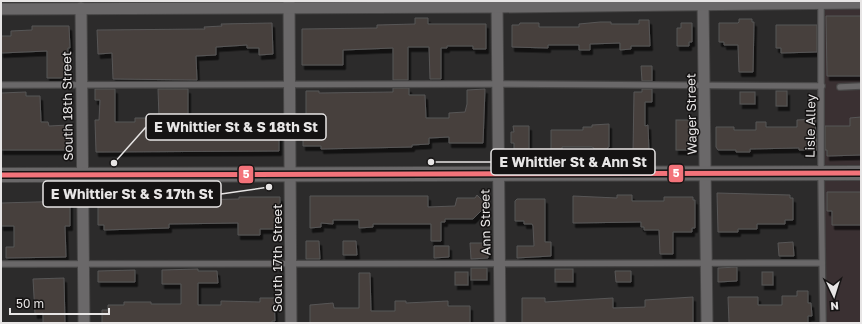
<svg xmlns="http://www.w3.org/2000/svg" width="862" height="324" font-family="'Golos Text',sans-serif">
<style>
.built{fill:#3a3032}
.building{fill:#47403e;stroke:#575656;filter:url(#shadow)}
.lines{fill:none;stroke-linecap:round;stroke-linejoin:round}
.service-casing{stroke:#474646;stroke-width:8}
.minor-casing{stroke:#474646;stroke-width:13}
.tertiary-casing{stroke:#474646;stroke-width:16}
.service{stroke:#6a6869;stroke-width:5.5}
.minor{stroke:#6a6869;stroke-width:11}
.tertiary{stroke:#6a6869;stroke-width:14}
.bus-1-casing{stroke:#151313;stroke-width:8}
.bus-1{stroke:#f3737a;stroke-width:5}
.labels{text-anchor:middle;stroke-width:3;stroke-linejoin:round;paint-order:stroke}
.street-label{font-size:13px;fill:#e7e5e5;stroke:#151313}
.leader{fill:none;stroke:#e7e5e5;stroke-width:1.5}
.callout-dot{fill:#e7e5e5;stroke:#151313;stroke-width:1.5}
.callout{fill:#151313;stroke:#e7e5e5;stroke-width:1.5}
.callout-label{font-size:14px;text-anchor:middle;font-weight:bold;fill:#e7e5e5}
.line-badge{stroke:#151313;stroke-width:1.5}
.badge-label{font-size:11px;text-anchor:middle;font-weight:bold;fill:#fff}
</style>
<defs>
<filter id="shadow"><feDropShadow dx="2.5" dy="4.5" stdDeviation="0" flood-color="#0009"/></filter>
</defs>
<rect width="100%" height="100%" fill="#2c2b2b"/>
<path class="built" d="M819,1H861V323H823Z"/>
<g class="building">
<path d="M826,16H861V76H827Z"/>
<path d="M415,18H428V24H486V49H473V46H447V48H441V79H430L429,47H408V80H393V48L343,50V65H302V29L377,28V25L415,24Z"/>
<path d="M739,19H752V22H754L753,72H739L738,45H724V42H719V23H738L739,22Z"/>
<path d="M639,20H649L650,46H631V49L620,50V43L590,44V50H579V45H548V48L512,47V25H519L520,23H539V27H579V24L600,22H611V24H639Z"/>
<path d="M272,23L273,54L259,55V48H247V45L216,47V55L196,56L197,80L113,79L112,53L98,54L97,30L205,29L204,27L222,26L221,24Z"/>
<path d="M681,23H692V42H689V46H677V28H681Z"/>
<path d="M776,25H817V52L781,53V48H776Z"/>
<path d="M32,26H69L70,48H68V78H47V51L1,53V36H11V31L32,30Z"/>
<path d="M641,66H652V81H642Z"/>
<path d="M393,88H409V95H425L426,118H449V113L465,112L467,104V90L485,89L483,143H449V137L429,138V144L412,145V147L321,149V146H303V127H305V118H306V91H319V93L393,92Z"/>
<path d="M95,89H115V122H135V118H159L158,89H188V121L260,122V120L279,119V151L96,152L95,120H99L100,100H95Z"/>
<path d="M642,89H652V102H645V126L648,125L649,152H633L634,92H642Z"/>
<rect x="776" y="91" width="11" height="15"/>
<path d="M26,92V96H40L41,122H48L49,126L69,125L70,146H68V150H1V93Z"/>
<rect x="740" y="92" width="15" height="12"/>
<path d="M861,117V155L827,156V150H825V126H850V118Z"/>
<path d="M815,119L817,150H799V148L750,149V152H736V150H718L716,147V127H734V130H756V122H766V127H797V120Z"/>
<rect x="676" y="120" width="18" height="30"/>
<path d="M609,124V147L607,148L608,151H594V148L592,147H562V149H551V130H583V127H592V125Z"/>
<path d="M513,126H529V149H514V143H511V132H514Z"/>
<path d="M827,192H861V225H832V211H827Z"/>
<path d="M717,193L790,195V198H793V220H785V224H757V229H738V232H718Z"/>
<path d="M477,195L487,205L473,219H445V222H441V241H431V224H373V227L359,228V220H333V224L321,223V227L310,228V196H428V207L455,206L457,198H475Z"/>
<path d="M617,195H632V201H664V197H693V200H695V228H692V232H673V254H660L659,230H644V227H641V222L573,223V196L617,198Z"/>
<path d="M239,197H280V229H260V235H238V223L169,224V228L104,230V225H98V202L239,199Z"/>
<path d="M517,199H545V242H551V256L517,258V246H534L533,226L532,224H524V221H515V201Z"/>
<path d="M70,201V226H65L66,257L6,258V247H14V226H1V203Z"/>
<path d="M306,241H319L320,259H306Z"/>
<path d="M343,241H356L357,255H343Z"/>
<path d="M793,242L794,256H779L778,243Z"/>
<path d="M470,243H488V258L471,259Z"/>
<path d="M434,246H449V257L434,258Z"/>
<path d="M737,267V281L718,282V268Z"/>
<rect x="471" y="268" width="16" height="12"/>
<path d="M198,269V271H217L218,283H198V305H221V301L260,302V298H274L275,321H272V323H102V310H108V305H124V302H151V304H181V284H162V270Z"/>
<rect x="555" y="269" width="18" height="13"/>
<path d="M135,270V282H98V271Z"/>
<path d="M615,271H631V282H616Z"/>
<rect x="455" y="272" width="13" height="13"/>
<rect x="762" y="272" width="11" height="13"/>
<path d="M359,273H370L371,311H395V301H406V303L448,301V306H470V323H310V305L333,303L334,308H359Z"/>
<path d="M64,278L65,323H43V313L35,314L33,279Z"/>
<path d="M797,291H808V303H811L812,316H808V323H729L728,297H758V305H782V296H797Z"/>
<path d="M693,297V323H522V298H545V302L613,298V308L645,307V300Z"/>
</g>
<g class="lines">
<g class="service-casing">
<g id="service">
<path d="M821,1V174L823,323"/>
<path d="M1,85L498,84L822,86"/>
<path d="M840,87L861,86"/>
<path d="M1,264L822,263"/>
</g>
</g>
<g class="minor-casing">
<g id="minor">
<path d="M289,1L291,323"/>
<path d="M497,1L500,323"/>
<path d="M703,1L707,323"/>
<path d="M81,8L84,323"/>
<path d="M1,9L497,7L861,3"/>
</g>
</g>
<g class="tertiary-casing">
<path id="tertiary" d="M1,175L861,173"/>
</g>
<use href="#service" class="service"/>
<use href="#minor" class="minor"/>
<use href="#tertiary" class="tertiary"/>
<g class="bus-1-casing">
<path id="bus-1" d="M1,175L861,173"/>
</g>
<use href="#bus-1" class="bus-1"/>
</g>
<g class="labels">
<g class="street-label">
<text transform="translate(67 106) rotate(-91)" y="5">South 18th Street</text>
<text transform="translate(691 114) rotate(-91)" y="5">Wager Street</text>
<text transform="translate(810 126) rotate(-89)" y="5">Lisle Alley</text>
<text transform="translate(485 222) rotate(-91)" y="5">Ann Street</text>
<text transform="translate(277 258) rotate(-90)" y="5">South 17th Street</text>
</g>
</g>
<path class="leader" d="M114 163L146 127M431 162L491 162M269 187L221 194"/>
<g class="callout-dot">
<circle cx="114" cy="163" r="4"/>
<circle cx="431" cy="162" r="4"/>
<circle cx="269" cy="187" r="4"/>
</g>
<g class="callout">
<rect x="146" y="114" width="180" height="26" rx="4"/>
<rect x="491" y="149" width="164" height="26" rx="4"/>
<rect x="43" y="181" width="178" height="26" rx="4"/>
</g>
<g class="callout-label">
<text x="236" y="132">E Whittier St &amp; S 18th St</text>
<text x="573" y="167">E Whittier St &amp; Ann St</text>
<text x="132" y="199">E Whittier St &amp; S 17th St</text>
</g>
<g class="line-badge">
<rect x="668" y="164" width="16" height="19" rx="4" fill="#f3737a"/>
<rect x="238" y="165" width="16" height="19" rx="4" fill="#f3737a"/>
</g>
<g class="badge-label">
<text x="676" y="177">5</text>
<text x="246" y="178">5</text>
</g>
<rect width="862" height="324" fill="none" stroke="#e7e5e5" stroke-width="4"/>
<g transform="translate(834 296) rotate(176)" stroke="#151313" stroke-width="3" paint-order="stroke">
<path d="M0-3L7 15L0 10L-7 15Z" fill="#e7e5e5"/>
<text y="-6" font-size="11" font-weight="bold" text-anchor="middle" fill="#e7e5e5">N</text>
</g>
<path d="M10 308v6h99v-6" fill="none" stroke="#e7e5e5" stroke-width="2"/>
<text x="16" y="308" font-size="12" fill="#e7e5e5" stroke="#151313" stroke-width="3" paint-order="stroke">50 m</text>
</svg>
